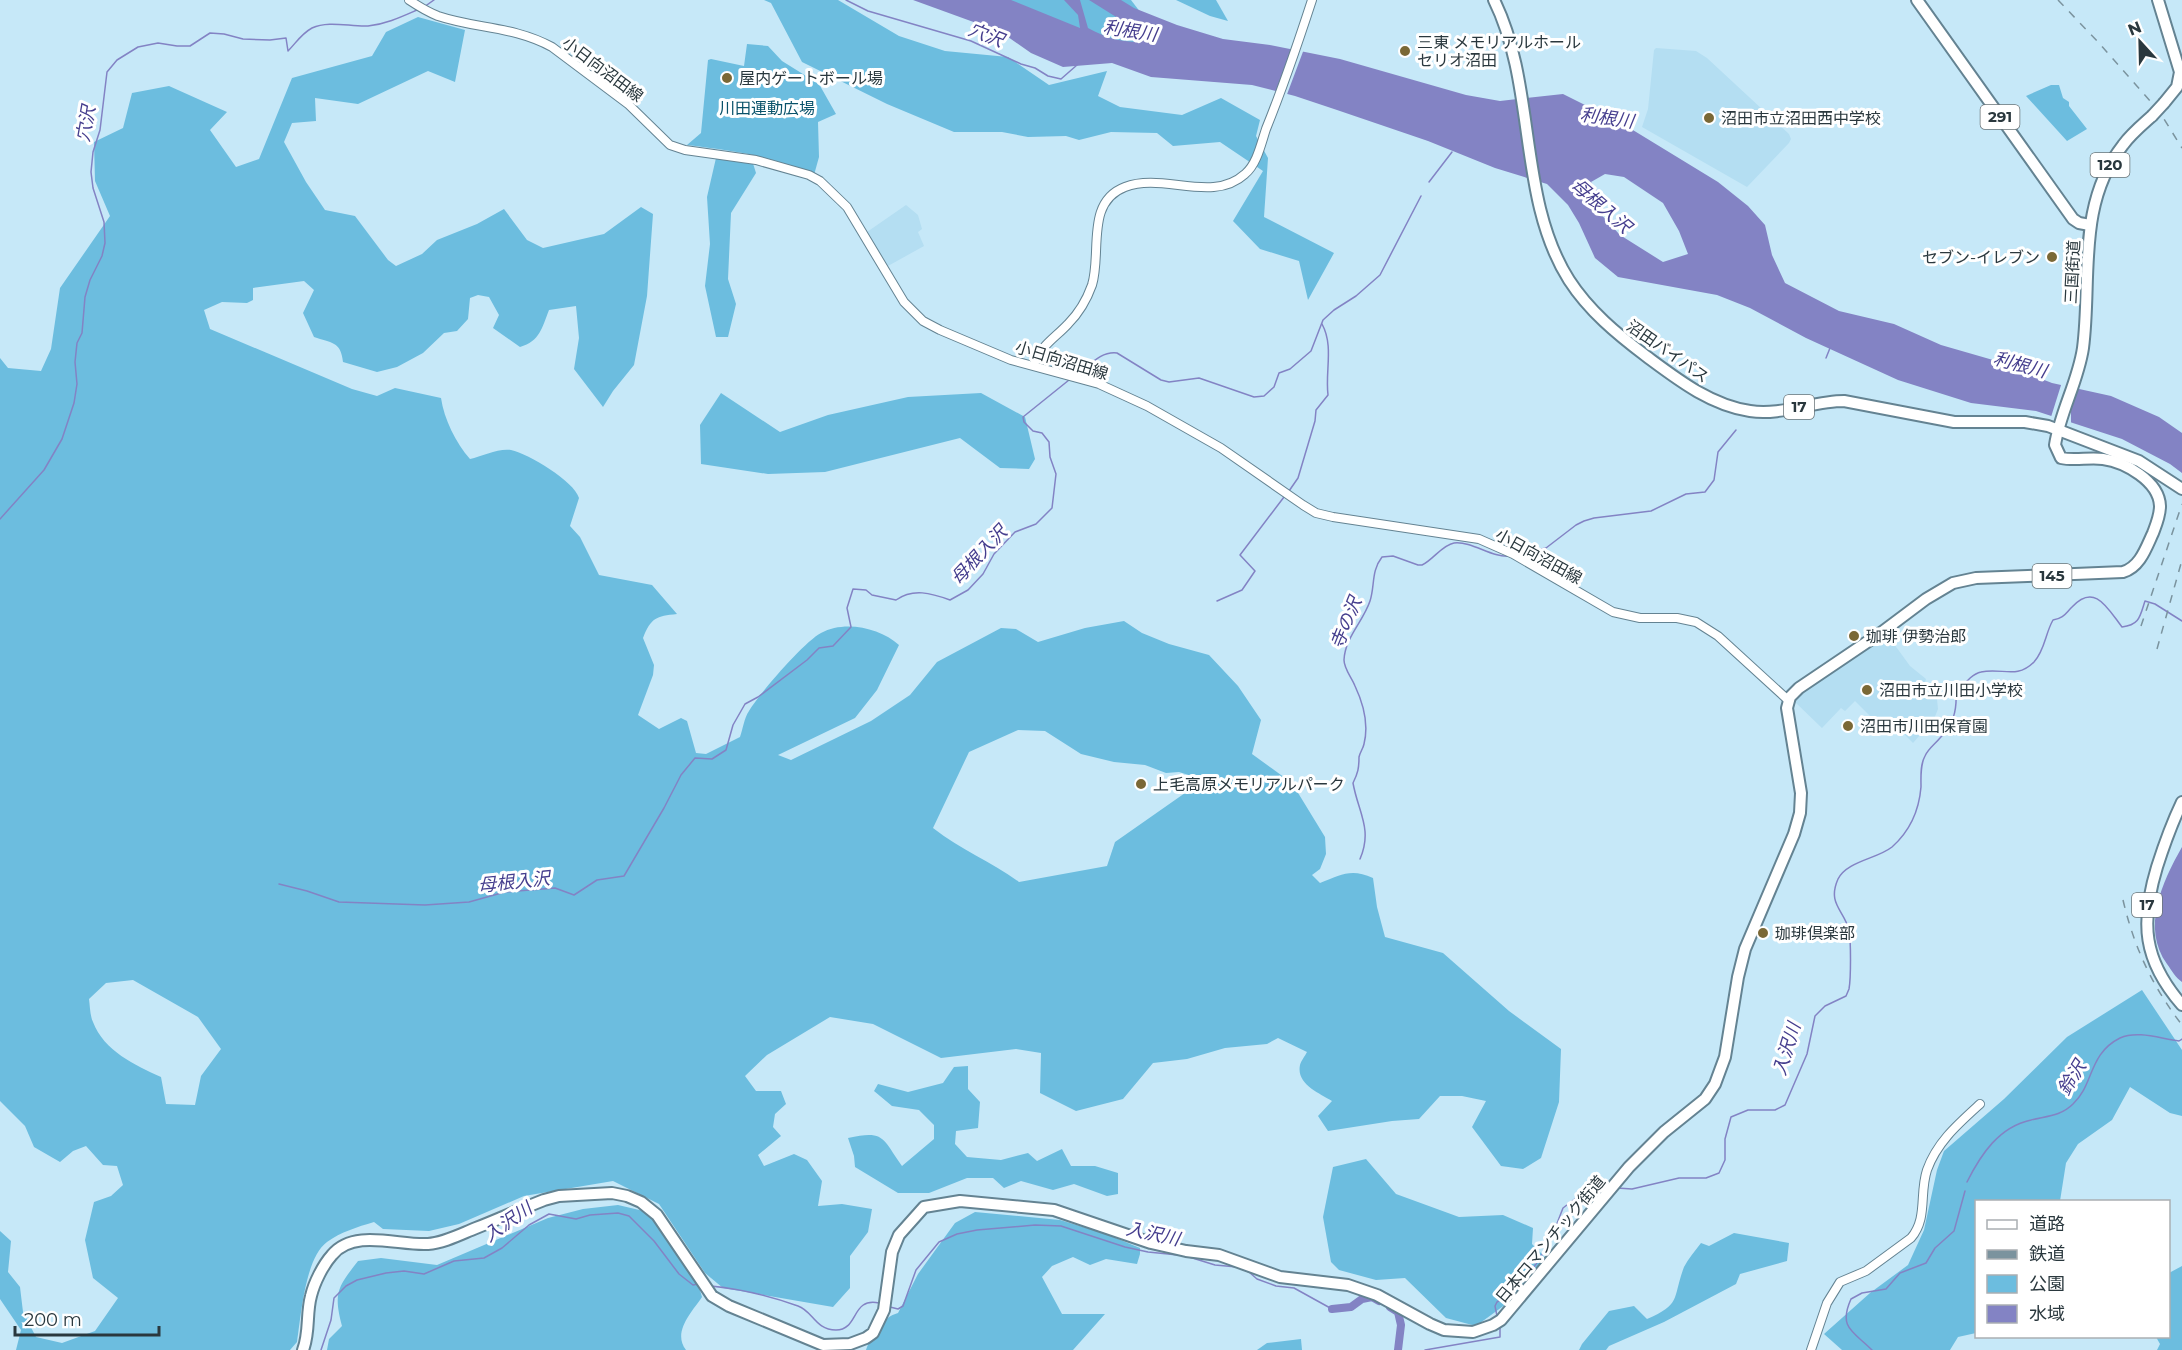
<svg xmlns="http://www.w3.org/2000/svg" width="2182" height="1350" font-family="Montserrat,'Noto Sans JP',sans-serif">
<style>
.built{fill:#b4def2}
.green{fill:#6cbddf;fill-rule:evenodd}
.water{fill:#8383c4;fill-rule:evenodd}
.pier{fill:#c6e8f8}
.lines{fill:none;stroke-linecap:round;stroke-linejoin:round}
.stream{stroke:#8383c4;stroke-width:1.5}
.river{stroke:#8383c4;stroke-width:8}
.secondary-casing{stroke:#648392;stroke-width:10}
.highway-casing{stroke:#648392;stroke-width:14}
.secondary{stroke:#fff;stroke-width:8}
.highway{stroke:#fff;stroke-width:10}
.rail{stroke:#7b939e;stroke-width:1.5;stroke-dasharray:8 8;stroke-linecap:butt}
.highway-bridge-casing{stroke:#648392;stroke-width:14;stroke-linecap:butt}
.highway-bridge{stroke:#fff;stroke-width:10}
.poi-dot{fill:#7a6836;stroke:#fff;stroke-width:2}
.labels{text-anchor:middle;stroke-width:6;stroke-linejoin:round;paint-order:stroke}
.shield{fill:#fff;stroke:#6a7478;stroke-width:1.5}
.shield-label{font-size:15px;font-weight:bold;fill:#2a383e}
.poi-label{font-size:16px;fill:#2a383e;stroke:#fff;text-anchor:start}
.street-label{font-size:16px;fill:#2a383e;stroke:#fff}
.park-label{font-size:16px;fill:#09526a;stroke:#fff}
.water-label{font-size:18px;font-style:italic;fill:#453e8e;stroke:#fff}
</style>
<rect width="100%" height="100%" fill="#c6e8f8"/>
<g class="built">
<path d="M1656,48L1696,51L1707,58L1789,134L1791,139L1789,143L1747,187L1642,127L1648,109L1654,50Z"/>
<path d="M906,205L918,215L922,229L918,232L924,246L888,266L867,232Z"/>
<path d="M1886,633L1910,666L1926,679L1925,682L1937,699L1938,709L1934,719L1913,743L1887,717L1882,720L1871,717L1855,701L1845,711L1841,708L1822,728L1795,702L1794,697Z"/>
</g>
<g class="green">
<path d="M764,0H838L899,36L945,51L1008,57L1049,85L1107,71L1098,96L1120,107L1182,115L1221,98L1260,120L1256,136L1268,158L1264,217L1334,253L1308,300L1299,261L1260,249L1233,221L1263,171L1220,142L1173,146L1157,133L1111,132L1079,140L1066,136L1028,137L1002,132H954L887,104L802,62L771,3Z"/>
<path d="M964,0H1131L1183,68Z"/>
<path d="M1176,0H1216L1228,21L1210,16Z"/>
<path d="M418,17L465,30L455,82L428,71L358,104L315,98L316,121L292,123L284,142L306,182L325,210L355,216L388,260L396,266L422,254L437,240L477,224L504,209L527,240L543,248L604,234L641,207L653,214L647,296L634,365L613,391L603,407L574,369L579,338L576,306L549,310C542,328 540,341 520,347L493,328L499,315L489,297L478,295L470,298L468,319L457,331L444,333L423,353L397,367L377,372L343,362C341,341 331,343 314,337L303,313L314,290L304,281L253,288V300L247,303L222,302L204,310L210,329L352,389L377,396L395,388L441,398C444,419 456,443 470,459C482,456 499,448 511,450C529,454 574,481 579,498L570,526L580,537L599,575L652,585L677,614C656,616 651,618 643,638L654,665L653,675L638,715L659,729L681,718L687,721L696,753L706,754L740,737C743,729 744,718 749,711C760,693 804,642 821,633C845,620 880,628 899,645L877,690L855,718L778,755L791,760L871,721L910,695L937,662L1001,628L1016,629L1038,642L1085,628L1124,621L1142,633L1169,644L1209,655L1238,686L1261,720L1252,754L1292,783L1325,837L1326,854L1320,869L1312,875L1320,883C1341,875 1351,868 1373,878L1377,907L1385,937L1443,953L1509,1011L1561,1049L1559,1102L1541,1158L1523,1169L1501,1166L1472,1127L1486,1101L1462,1096H1440L1419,1119L1392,1121L1328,1131L1318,1116L1332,1101C1319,1093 1296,1084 1300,1065C1301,1061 1305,1056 1307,1052L1278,1038L1267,1044L1225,1048L1187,1059L1153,1063L1123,1099L1076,1111L1040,1093L1041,1053L1016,1049L941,1058L873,1024L830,1017L767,1055L745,1076L756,1091H781L786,1104L775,1114L773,1127L781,1136L758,1155L764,1166L794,1154L807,1160L822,1181L818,1206L842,1204L872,1209L868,1232L850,1256V1288L833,1307L723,1288L705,1273L659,1204L613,1181L524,1196L459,1224L429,1231L383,1229L374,1222C357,1227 341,1232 327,1242C305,1258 301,1316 297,1342L290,1350H16L21,1330L0,1299V1231L11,1241L8,1272L20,1287L23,1312L36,1337L62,1343L95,1331L118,1298L93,1278L85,1240L94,1202L111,1196L123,1185L117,1166L103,1165L86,1146L73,1151L60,1162L34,1147L25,1126L0,1101V358L8,368L41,371L51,349L60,288L110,216L95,181L94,142L123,128L132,93L169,86L227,112L210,130L236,167L259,159L292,78L372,56L386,32ZM1018,730L1045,731L1081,754L1114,762L1145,765L1166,773L1179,772L1198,778L1185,793L1115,842L1107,866L1019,882C992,862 961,850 933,828L969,752ZM133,980L198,1017L221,1049L201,1076L195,1105L166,1104L161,1077C135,1065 104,1051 93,1022C90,1016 90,1006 89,999L106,983Z"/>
<path d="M747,44L768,46L782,61L819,84L836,114L818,122L819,157L814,175C768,155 736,151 687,145L701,133L708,60L711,59L744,66Z"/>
<path d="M2051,85H2059L2063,98L2069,102V106L2087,129L2067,141L2026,96Z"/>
<path d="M751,157L756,173L731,213L728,279L736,304L728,337H716L705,286L710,244L707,197L716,158Z"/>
<path d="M721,393L780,432L828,415L908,397L981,393L1025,417L1035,459L1029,469L1000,468L960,438L825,472L768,474L701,464L700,425Z"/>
<path d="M2142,990L2182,1050V1116L2170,1113L2130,1087L2112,1120L2078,1144L2066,1163L2060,1201L1976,1202V1333L1958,1337L1950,1350H1842L1824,1334L1870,1293L1908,1265L1924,1230L1937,1170L1944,1151L2004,1099L2067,1037Z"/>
<path d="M968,1066V1089L980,1102L978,1128L956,1131L955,1144L967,1157L1001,1160L1028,1153L1037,1161L1062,1149L1071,1166H1095L1118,1173V1194L1107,1196L1074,1184L1053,1190L1021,1181L1004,1188L993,1178H967L929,1193H898L855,1167L854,1156L848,1138C885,1130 882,1138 902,1166L934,1139V1125L919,1110L892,1106L874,1091L878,1084L908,1092L943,1083L954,1067Z"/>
<path d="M1366,1159L1396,1194L1459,1217L1503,1215L1533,1228L1532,1244L1546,1258L1517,1296L1476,1326L1446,1318L1405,1278L1376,1280L1339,1270L1331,1262L1323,1217L1333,1167Z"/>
<path d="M618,1205L648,1212L695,1273L702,1297C692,1312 672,1332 686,1350H327L329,1339L342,1326C333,1292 338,1287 358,1261L381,1258L437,1265L548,1218L583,1209Z"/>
<path d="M975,1212L1060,1220L1106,1234L1140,1248V1254L1137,1264L1106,1259L1090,1265L1073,1257L1052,1266L1042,1277L1062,1314H1105L1073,1350H866C871,1335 883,1317 898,1313L918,1274L955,1223Z"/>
<path d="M1734,1233L1789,1243L1787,1261L1740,1274L1736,1284L1664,1322L1609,1346L1606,1350H1579L1582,1344L1609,1311L1634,1306L1647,1319C1682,1304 1672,1299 1684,1267C1688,1259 1695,1251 1701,1243L1709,1246Z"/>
<path d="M2182,1266V1350H2157L2160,1344L2156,1337L2168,1336L2169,1273Z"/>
<path d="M1301,1339L1302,1350H1257L1267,1343Z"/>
</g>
<g class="water">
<path d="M913,0H1011L1080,28L1078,15L1064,0H1080L1088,28C1105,37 1119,42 1139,42L1138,37L1121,20L1089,0H1121L1134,8L1177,25L1223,39L1270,45L1340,59L1466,95L1500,101L1563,94L1623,124L1718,182L1748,206L1765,225L1772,255L1785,283L1839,311L1894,324L1941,345L1993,360L2052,383L2111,396L2159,417L2182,433V473L2170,464L2122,439L2036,411L1971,403L1898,380L1806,338L1750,308L1717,295L1618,277L1595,258L1579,223L1568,205L1547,184L1495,168L1428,141L1337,110L1295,96L1252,85L1151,77L1112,63L1063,67L1031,53L1001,32ZM1605,174L1624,177L1663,203L1679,231L1688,254L1663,262L1620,235L1597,210L1600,195L1591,182Z"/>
<path d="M2182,847V982C2176,978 2172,971 2167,964C2141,928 2162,882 2182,847Z"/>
</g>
<g class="pier">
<path d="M1293,47L1304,49L1286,97L1276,94Z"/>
<path d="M2062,382L2077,385L2071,406V425L2051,417Z"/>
</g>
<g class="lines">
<g class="stream">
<path d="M846,0L868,11L971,41L1021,64L1035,68L1048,76L1061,79L1077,65"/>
<path d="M424,7L434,0"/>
<path d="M1429,182L1452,152"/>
<path d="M1826,358L1830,348"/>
<path d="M1078,374C1090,365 1101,351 1117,353L1161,380L1169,382L1199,378L1254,397L1264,396L1274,387L1279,373L1290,369L1311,351L1323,320L1334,310L1356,296L1380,275L1421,196"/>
<path d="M1289,491L1298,478L1315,421L1316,410L1328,395C1325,371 1334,346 1322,324"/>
<path d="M0,519L44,470L62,439L74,403L77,384L75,362L77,343L82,333L85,297L90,280L102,256L105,243L104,222L93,188L91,172L93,152L100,130L107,72L117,60L138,47L158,43L177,46H190L210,33L224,34L243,39L270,40L286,38L288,51C296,43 301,34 312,28C329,20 350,27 368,26C386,24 401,17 417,10"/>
<path d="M1521,554L1546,548L1576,525L1584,521L1594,518L1651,511L1686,494L1705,492L1714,480L1718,452L1736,430"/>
<path d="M1217,601L1242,590L1255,571L1240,555L1284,497"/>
<path d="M1360,859C1373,829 1358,812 1353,783C1358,773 1359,768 1359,757C1360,752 1363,749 1364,744C1369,724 1364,705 1355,686C1352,678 1344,669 1344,660C1345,637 1363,622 1370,601C1375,586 1371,571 1382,557L1393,556L1418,565H1422C1433,560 1442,545 1454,543C1473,541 1491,558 1510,556"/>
<path d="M279,884L307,891L339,902L425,905L469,902L505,892L555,888L574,895L597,880L624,876L664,808L681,775L695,758L712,759L726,750L733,725L745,704L758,697L807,660L819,648L833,646L851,627L847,608L853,589L866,590L872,595L896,600C913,588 931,593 950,600L968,590L983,574L994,554L1015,532L1036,524L1052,508L1056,474L1050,457L1049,442L1042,433L1033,431L1024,422L1023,417L1069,380"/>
<path d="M1967,1182C1981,1154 1999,1127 2031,1120C2047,1116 2061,1116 2073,1104C2094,1085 2088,1054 2120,1038C2138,1030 2161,1039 2179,1041L2182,1039"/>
<path d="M1617,1188L1632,1189L1679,1178H1706L1719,1173L1725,1160V1139L1731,1117L1748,1110H1775L1785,1105L1807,1054L1815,1016L1825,1006L1846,996L1849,989C1851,978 1851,941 1849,930C1844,910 1827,904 1838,879C1847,861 1877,859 1892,847C1910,831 1919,811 1921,787C1921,777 1920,765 1925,756C1928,749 1935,744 1940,738C1953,725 1957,711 1956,693C1963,686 1971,674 1981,672C2002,667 2016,680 2034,662C2045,650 2045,634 2053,620C2064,618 2065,614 2072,607C2095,582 2108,609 2122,627C2140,625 2140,616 2145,601L2155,604L2182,621"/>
<path d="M1186,1256L1215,1265L1237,1267L1249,1272L1257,1279L1276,1286L1294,1288L1332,1309"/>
<path d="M711,1286C740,1289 770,1296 798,1306C813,1311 815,1330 836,1330C859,1330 851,1297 879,1303"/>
<path d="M890,1307L898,1309L903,1306L916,1270L939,1242L957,1234L977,1230L1035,1225L1061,1226L1125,1247L1148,1252L1178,1255"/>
<path d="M1497,1316L1495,1306L1497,1302L1505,1297L1518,1280L1530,1273L1549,1244L1563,1208L1576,1198L1603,1190"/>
<path d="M321,1350L331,1320L334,1298L346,1286L357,1280L386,1273L404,1271L424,1274L454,1261L484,1258L502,1248L529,1225L549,1214L576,1219L590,1215L618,1213L629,1216L654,1241L679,1274L693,1285L698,1284"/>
<path d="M1425,1350L1500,1337V1328"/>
<path d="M1872,1350C1853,1331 1838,1328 1851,1299L1862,1293L1886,1289L1900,1273L1926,1263L1935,1248L1954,1231L1965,1191"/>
</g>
<g class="river">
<path d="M1390,1307L1398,1312L1401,1325L1398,1350"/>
<path d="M1332,1309L1351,1307L1362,1299L1372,1297L1379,1301"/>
</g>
<g class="secondary-casing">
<g id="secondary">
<path d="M409,0C418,6 428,12 438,16C477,29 513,26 552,47L628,104L670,145L685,150L756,160L809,175L820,181L847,207L904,302L923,321L940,330L1011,360L1099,384L1147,406L1221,448L1303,505L1316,513L1333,517L1479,539L1513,554L1613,612L1640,618H1677L1696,622L1718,636L1788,700"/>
<path d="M1034,365C1040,346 1055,338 1068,324C1079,313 1087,299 1092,285C1102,253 1085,202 1125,187C1163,172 1212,204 1245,174C1257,164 1261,144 1266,129C1283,87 1298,43 1312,0"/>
<path d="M1811,1350L1827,1303L1840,1282L1866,1271L1911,1238C1928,1218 1919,1194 1927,1170C1937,1142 1958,1124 1980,1104"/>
</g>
</g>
<g class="highway-casing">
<g id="highway">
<path d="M1494,0C1537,87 1517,198 1569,280C1589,311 1617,334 1646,356C1677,379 1710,405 1750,411C1781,416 1813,401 1844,401L1954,422H2025L2048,426L2139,461L2182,489"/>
<path d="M1917,0L2073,219L2079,223L2090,225"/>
<path d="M2158,0L2180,72L2177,87L2164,103"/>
<path d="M2182,802C2172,823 2164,845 2157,867C2140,923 2143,960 2182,1005"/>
<path d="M303,1350C310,1332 306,1314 311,1296C314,1283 323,1265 332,1255C354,1228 399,1246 428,1244C444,1243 461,1234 476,1228C499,1219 521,1209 544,1200L559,1196L612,1193L627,1196L641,1202L657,1215L712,1296L729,1306L823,1345L850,1344L866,1338L873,1333L884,1310L892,1252L899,1235L924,1207L960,1201L1054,1210L1151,1243L1186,1251L1219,1255L1280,1277L1348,1285L1377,1295L1430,1324L1444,1330L1473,1332L1493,1325L1501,1320L1629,1167L1664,1132L1705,1099L1715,1084L1725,1057L1738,977L1745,949L1794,834L1800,813L1801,793L1787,708L1790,697L1799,688L1882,632L1926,599L1953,583L1976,578L2123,572C2140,567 2146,548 2153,533C2156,525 2160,516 2160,506C2159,481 2125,462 2103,459C2089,457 2075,461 2061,458L2055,445C2060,412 2078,382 2083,348C2092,279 2076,205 2123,145C2131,134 2142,125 2152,116"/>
</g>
</g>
<use href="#secondary" class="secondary"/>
<use href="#highway" class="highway"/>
<g class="rail">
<path d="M2058,0L2099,43L2159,111L2182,148"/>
<path d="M2141,626L2182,504"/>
<path d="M2157,649L2182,560"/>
<path d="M2123,900C2134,947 2152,986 2182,1025"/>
</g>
<g class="highway-bridge-casing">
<path id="highway-bridge" d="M2152,116L2164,103"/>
</g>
<use href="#highway-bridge" class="highway-bridge"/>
</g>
<g class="poi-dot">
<circle cx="1405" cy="51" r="6"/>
<circle cx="727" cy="78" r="6"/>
<circle cx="1709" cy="118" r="6"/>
<circle cx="2052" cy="257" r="6"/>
<circle cx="1854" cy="636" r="6"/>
<circle cx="1867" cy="690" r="6"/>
<circle cx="1848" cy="726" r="6"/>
<circle cx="1141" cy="784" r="6"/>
<circle cx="1763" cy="933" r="6"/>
</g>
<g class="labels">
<g class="shield">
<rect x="1980.5" y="105" width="39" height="24" rx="4.5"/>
<rect x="2090.5" y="153" width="39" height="24" rx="4.5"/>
<rect x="1784" y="395" width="30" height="24" rx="4.5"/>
<rect x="2032.5" y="564" width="39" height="24" rx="4.5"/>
<rect x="2132" y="893" width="30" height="24" rx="4.5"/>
</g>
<g class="shield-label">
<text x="2000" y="122">291</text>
<text x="2110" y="170">120</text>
<text x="1799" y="412">17</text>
<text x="2052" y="581">145</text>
<text x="2147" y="910">17</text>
</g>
<g class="poi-label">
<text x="1417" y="48">三東 メモリアルホール<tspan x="1417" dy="18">セリオ沼田</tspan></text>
<text x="739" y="84">屋内ゲートボール場</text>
<text x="1721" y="124">沼田市立沼田西中学校</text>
<text x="2040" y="263" text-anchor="end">セブン-イレブン</text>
<text x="1866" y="642">珈琲 伊勢治郎</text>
<text x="1879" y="696">沼田市立川田小学校</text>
<text x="1860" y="732">沼田市川田保育園</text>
<text x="1153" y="790">上毛高原メモリアルパーク</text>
<text x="1775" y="939">珈琲倶楽部</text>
</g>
<g class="street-label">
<text transform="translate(603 69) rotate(37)" y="6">小日向沼田線</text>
<text transform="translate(2072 272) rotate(-87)" y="6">三国街道</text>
<text transform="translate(1668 351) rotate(35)" y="6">沼田バイパス</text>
<text transform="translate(1062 360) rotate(17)" y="6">小日向沼田線</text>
<text transform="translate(1539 556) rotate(29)" y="6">小日向沼田線</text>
<text transform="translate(1550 1239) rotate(-50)" y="6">日本ロマンチック街道</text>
</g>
<g class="park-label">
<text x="767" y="114">川田運動広場</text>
</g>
<g class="water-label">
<text transform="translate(1130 31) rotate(9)" y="6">利根川</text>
<text transform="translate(986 35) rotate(21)" y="6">穴沢</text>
<text transform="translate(1607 118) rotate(8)" y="6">利根川</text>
<text transform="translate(86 124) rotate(-80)" y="6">穴沢</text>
<text transform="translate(1601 206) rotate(41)" y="6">母根入沢</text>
<text transform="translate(2020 365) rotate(15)" y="6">利根川</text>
<text transform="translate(979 555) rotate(-47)" y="6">母根入沢</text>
<text transform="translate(1346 623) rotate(-68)" y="6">寺の沢</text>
<text transform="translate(514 882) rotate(-6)" y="6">母根入沢</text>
<text transform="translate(1787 1049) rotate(-73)" y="6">入沢川</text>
<text transform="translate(2072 1078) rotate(-59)" y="6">鈴沢</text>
<text transform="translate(508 1222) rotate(-35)" y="6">入沢川</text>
<text transform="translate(1153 1234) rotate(12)" y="6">入沢川</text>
</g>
</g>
<rect x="1975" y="1200" width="195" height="138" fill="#ffffff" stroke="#aaafb2" stroke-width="1.5"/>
<rect x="1987" y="1220" width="30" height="9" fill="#ffffff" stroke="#aaafb2" stroke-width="1.5"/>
<text x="2029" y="1230" font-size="18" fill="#2a383e">道路</text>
<rect x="1987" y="1250" width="30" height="9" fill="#7b939e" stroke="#aaafb2" stroke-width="1.5"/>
<text x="2029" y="1260" font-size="18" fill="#2a383e">鉄道</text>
<rect x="1987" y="1275" width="30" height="18" fill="#6cbddf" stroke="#aaafb2" stroke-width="1.5"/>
<text x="2029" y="1290" font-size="18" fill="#2a383e">公園</text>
<rect x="1987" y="1305" width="30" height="18" fill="#8383c4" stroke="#aaafb2" stroke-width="1.5"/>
<text x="2029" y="1320" font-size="18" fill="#2a383e">水域</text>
<g transform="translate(2140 42) rotate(338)" stroke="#ffffff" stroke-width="4.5" paint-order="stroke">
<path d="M0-4.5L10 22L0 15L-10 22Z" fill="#2a383e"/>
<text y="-9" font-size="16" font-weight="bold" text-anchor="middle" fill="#2a383e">N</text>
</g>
<path d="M15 1326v9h144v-9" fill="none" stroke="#2a383e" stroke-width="3"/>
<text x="24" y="1326" font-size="18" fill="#2a383e" stroke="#ffffff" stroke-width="4.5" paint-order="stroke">200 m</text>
</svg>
